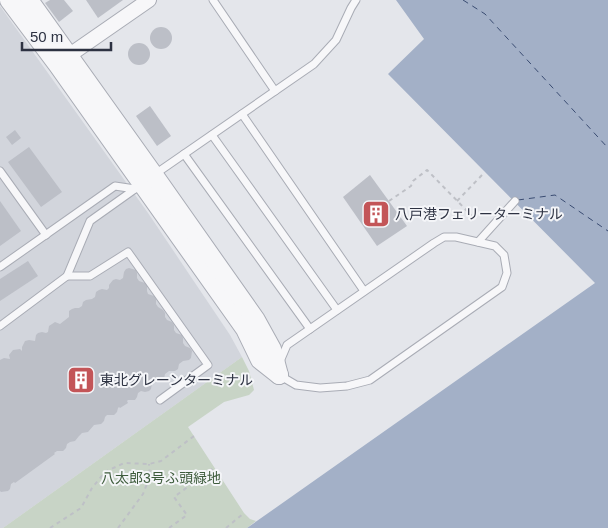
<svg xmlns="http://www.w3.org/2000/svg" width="608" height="528" font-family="Helvetica,'Noto Sans JP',sans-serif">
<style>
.built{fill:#d2d5dc}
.green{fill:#c8d4c6}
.water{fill:#a3b0c7}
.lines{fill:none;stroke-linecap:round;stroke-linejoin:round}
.ferry{stroke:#3a4c72;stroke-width:1;stroke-dasharray:6 5;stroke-linecap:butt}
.building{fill:#bcbfc7}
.service-casing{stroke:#a9acb5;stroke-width:9}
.minor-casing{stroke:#a9acb5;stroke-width:16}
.tertiary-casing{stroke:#a9acb5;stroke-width:20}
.path{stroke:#bec0c6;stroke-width:2;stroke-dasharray:4 4;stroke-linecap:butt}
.service{stroke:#f7f7f9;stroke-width:7}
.minor{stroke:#f7f7f9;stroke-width:14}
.tertiary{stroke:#f7f7f9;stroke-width:18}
.labels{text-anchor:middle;stroke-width:4;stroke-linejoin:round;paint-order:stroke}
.poi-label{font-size:14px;fill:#2d3242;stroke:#f4f5f8;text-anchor:start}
.park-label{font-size:14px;fill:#3e5c3c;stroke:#f4f5f8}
</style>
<rect width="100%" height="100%" fill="#e4e6eb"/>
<path class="built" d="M0,6L148,213L230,335L242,357L3,528H0Z"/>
<path class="green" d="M242,357L249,371L254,390L249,395L224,402L188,427L244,513L250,519L256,521L247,528H3Z"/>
<path class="water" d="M396,0H608V528H247L595,283L388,74L424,39Z"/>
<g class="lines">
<g class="ferry">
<path d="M463,0L485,14L608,148"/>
<path d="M518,200L555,195L608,231"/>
</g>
</g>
<g class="building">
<path d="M50,0H64L73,11L59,22L45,3Z"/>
<path d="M86,0H123L98,18Z"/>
<circle cx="161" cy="38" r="11"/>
<circle cx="139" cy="54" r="11"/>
<path d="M150,106L171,136L157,146L136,116Z"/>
<path d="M15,130L21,138L12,145L6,137Z"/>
<path d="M29,147L62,192L41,207L8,162Z"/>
<path d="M370,175L407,226L377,246L343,197Z"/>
<path d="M0,201L21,231L0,246Z"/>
<path d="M28,261L38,276L0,301V279Z"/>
<path d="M129,268L136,270L137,273V278L139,281L145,283L147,286V291L148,294L154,296L156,299V304L158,307L163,310L165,313V317L167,320L172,322L174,325V330L176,333L182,335L183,338V343L185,346L190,348L192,351L191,358L189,360L183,361L179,364L178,369L175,371H169L165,374L164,379L162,381L158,382L154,381L152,383L151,389L149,391L145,392L141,391L138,393L137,397L135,400H128L127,401L128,403L120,408L119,407L118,408L117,412L114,415H107L105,417L104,421L101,424L94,425L88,432L82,433L79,436L75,441L70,442L67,444L66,448L63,451H57L54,453L55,454L15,483L14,482L11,484L10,489L8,491L1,492L0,491V360L4,358L10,359L9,355L13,350L20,349L22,351V347L25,341L29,340L35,341L36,335L38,333L42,332L46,333L48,332L49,326L55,322L60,324L69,317V311L72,309L75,308H79L82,306L83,302L86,300L92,299L95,297L96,292L99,290L102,289L107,290L109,288V285L113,280L116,279L120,280L123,278L124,272L126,269Z"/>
</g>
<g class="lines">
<g class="service-casing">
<g id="service">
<path d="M213,0L275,91"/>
<path d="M242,114L364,291"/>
<path d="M212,135L337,310"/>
<path d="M184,154L310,329"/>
<path d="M161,170L314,64L336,40L351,8L356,0"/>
<path d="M0,171L46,235"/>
<path d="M444,237H456L495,246L504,255L507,273L502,287L370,380L347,386L320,388L296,385L279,375L281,359L287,345L434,243Z"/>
<path d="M478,242L515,201"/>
<path d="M0,267L115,186L135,189"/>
<path d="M67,276L90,221L135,189"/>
<path d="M0,326L67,276H90L128,252L208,365L160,400"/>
</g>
</g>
<g class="minor-casing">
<path id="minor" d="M61,61L149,0"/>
</g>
<g class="tertiary-casing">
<g id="tertiary">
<path d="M9,0L57,64L245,329L260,360L279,375"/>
<path d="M29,0L154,175L256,320L272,349L279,375"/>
</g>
</g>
<g class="path">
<path d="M389,201L411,186L413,181L427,170L472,216"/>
<path d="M457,201L483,174"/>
<path d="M50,528L81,508L92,488L105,472L124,463L149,464L161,461L194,436"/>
<path d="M118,528L143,494L150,476L149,464"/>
<path d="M169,528L187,515L174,497L215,467"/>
<path d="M226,528L244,513"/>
</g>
<use href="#service" class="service"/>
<use href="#minor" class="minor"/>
<use href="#tertiary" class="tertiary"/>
</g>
<defs>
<g id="building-square" transform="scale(1.4375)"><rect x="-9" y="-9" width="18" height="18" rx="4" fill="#c35558" stroke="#f4f5f8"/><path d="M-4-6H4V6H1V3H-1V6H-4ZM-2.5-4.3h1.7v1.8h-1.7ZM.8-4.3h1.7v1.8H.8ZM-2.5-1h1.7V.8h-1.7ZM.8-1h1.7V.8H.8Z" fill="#fff"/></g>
</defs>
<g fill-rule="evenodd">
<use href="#building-square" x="376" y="214"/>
<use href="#building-square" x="81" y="380"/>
</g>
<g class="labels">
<g class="poi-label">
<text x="395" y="219">八戸港フェリーターミナル</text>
<text x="100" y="385">東北グレーンターミナル</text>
</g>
<g class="park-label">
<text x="161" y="483">八太郎3号ふ頭緑地</text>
</g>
</g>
<path d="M22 42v8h89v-8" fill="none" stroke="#2d3242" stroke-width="2.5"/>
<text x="30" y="42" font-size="15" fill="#2d3242" stroke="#f4f5f8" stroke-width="4" paint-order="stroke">50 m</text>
</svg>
